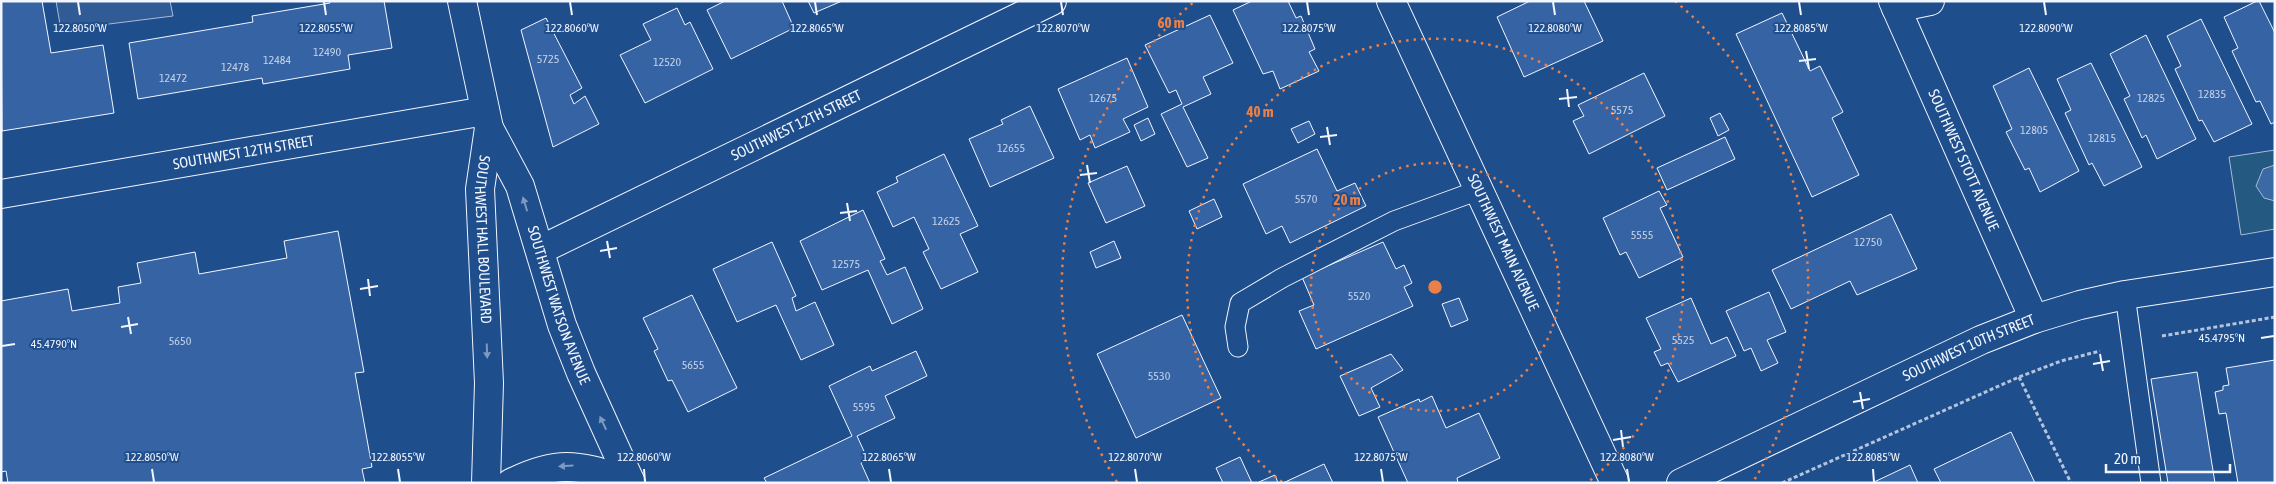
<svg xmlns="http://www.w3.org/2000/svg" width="2276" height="484" font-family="'Asap Condensed',sans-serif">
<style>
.green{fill:#245a82;stroke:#a8bbd7}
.parking{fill:#305b95;stroke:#a8bbd7}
.water{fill:#3b69a3;stroke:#a8bbd7}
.building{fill:#3563a3;stroke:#f2f6ff}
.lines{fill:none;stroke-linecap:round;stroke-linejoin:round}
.service-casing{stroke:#f2f6ff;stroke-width:21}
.minor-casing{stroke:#f2f6ff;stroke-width:30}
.tertiary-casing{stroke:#f2f6ff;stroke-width:30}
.secondary-casing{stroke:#f2f6ff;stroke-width:30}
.path{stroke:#b3c4dc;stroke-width:3;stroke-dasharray:4 2.5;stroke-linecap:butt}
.service{stroke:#1f4e8c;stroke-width:19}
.minor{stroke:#1f4e8c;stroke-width:28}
.tertiary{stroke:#1f4e8c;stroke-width:28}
.secondary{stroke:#1f4e8c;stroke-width:28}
.oneway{fill:#7e9ac0}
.ticks{fill:none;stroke:#f2f6ff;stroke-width:2}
.ring{fill:none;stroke:#ea8049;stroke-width:2.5;stroke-dasharray:2.5 5}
.labels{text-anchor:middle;stroke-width:4;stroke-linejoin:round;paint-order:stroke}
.number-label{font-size:12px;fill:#c3d1e8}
.street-label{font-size:15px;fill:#f2f6ff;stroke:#1f4e8c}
.ticks-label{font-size:12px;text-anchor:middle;fill:#f2f6ff;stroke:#1f4e8c;stroke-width:4;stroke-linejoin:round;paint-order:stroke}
.centre{fill:#ea8049;stroke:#1f4e8c;stroke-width:2.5}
.ring-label{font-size:15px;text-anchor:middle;font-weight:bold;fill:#ea8049;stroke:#1f4e8c;stroke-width:4;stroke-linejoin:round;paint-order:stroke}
</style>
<rect width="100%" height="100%" fill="#1f4e8c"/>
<path class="green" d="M2275,150V229L2241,235L2229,157Z"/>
<path class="parking" d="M56,1H170L173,16L61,30Z"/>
<path class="water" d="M2275,165V201L2264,198L2256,186L2263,169Z"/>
<g class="building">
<path d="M1,1H42L51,53L103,45L114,113L2,131Z"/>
<path d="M329,1H384L392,48L348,55L350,69L263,84L262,78L138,99L129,43L253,22L252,16L330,3Z"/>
<path d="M725,1H782L794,28L731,59L707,10Z"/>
<path d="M808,1H842L814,13Z"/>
<path d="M1252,1H1288L1296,18L1301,16L1315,49L1309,52L1319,71L1280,89L1273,71L1263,74L1233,10Z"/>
<path d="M1530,1H1584L1603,41L1524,77L1497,17Z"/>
<path d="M2257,1H2259L2275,33V122L2271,124L2260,101L2256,102L2232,51L2238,48L2224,17Z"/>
<path d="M677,8L685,25L690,22L713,69L645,103L620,55L651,40L643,24Z"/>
<path d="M1782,13L1810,71L1820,66L1843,112L1832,118L1859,175L1812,197L1736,34Z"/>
<path d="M1210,15L1233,63L1203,77L1211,94L1183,107L1208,158L1187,167L1161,114L1182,104L1176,90L1169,93L1145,45Z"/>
<path d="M546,18L582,88L570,95L574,104L585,96L599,124L553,147L521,30Z"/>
<path d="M2201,19L2252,124L2214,142L2202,120L2199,121L2175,69L2181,66L2167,36Z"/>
<path d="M2146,35L2196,139L2157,159L2146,135L2142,138L2124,99L2130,96L2110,54Z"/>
<path d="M1127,58L1148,107L1123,119L1130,132L1095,148L1090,135L1080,140L1058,89Z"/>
<path d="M2091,63L2142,167L2104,186L2092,163L2089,165L2065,113L2071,110L2057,79Z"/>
<path d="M2029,68L2079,171L2040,192L2029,168L2025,170L2006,132L2012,129L1993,86Z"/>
<path d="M1644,73L1665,116L1589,154L1573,121L1584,116L1578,105Z"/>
<path d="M1030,106L1054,158L990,187L969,139L1003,124L1001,120Z"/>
<path d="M1720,113L1729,130L1718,136L1710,118Z"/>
<path d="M1148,118L1155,134L1141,141L1134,125Z"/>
<path d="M1309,121L1315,134L1298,143L1291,129Z"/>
<path d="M1725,137L1735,159L1667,190L1657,168Z"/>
<path d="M1317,149L1337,191L1355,183L1366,206L1290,243L1282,226L1266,234L1243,184Z"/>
<path d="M944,154L978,226L960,234L978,272L941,289L923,252L929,249L914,217L893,227L877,192L898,182L896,177Z"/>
<path d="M1127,166L1145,206L1106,223L1088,183Z"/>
<path d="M1659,191L1667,205L1660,208L1683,257L1639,278L1626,252L1620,255L1603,218Z"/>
<path d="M1214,199L1222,217L1197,229L1189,211Z"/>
<path d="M863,210L885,259L880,261L887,275L905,267L923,309L892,324L868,270L822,290L800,241Z"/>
<path d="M1891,214L1917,269L1857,295L1850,281L1791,309L1772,270Z"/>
<path d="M338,231L364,372L355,373L372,467L362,469L365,483H8L6,471L1,472V301L68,289L72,311L120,303L118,287L141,283L137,263L195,252L199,274L287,258L284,241Z"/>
<path d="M1114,241L1121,258L1096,268L1090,252Z"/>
<path d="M772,242L796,296L792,298L796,311L815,302L834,345L801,360L776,305L737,322L713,269Z"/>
<path d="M1383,242L1396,269L1404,265L1412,283L1404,287L1413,306L1316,349L1299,311L1314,305L1302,277Z"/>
<path d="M1769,292L1786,332L1767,340L1778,363L1761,371L1751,348L1744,351L1726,311Z"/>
<path d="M692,295L737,388L688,412L672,380L668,381L654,351L658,349L643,318Z"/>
<path d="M1459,298L1468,320L1451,327L1442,304Z"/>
<path d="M1691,298L1711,344L1727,337L1736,356L1678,382L1668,363L1661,366L1654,352L1661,349L1646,318Z"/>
<path d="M1182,315L1221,398L1136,438L1097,354Z"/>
<path d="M916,351L927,376L885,396L895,418L857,436L868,460L861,463L870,483H767L764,478L852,436L829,386L870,366L872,371Z"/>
<path d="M1391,354L1403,370L1371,388L1380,407L1359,416L1340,376Z"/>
<path d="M2275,360V483H2238L2226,413L2219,414L2215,392L2223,390V386L2229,385L2226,368Z"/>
<path d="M2197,372L2215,483H2168L2151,379Z"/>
<path d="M1432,396L1446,428L1479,413L1500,458L1457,478L1458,483H1408L1378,417L1419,399L1420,402Z"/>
<path d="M2011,432L2035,483H1941L1934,469Z"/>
<path d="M1240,457L1252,483H1223L1216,468Z"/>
<path d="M1324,464L1333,483H1283Z"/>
<path d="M1910,465L1918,483H1872Z"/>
<path d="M1275,475L1278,483H1259V482Z"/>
</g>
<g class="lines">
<g class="service-casing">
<g id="service">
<path d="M2125,295L2151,483"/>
<path d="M1238,347L1235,327L1240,303L1282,278L1394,221L1479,190"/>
</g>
</g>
<g class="minor-casing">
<g id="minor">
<path id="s1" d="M1893,1L2034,319"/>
<path d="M1896,8L1930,1"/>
<path id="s2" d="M1,194L485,111"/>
<path id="s3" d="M540,250L1052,1"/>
<path id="s4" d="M1681,483L1981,340L2034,319L2080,305L2125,295L2275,272"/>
</g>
</g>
<g class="tertiary-casing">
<g id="tertiary">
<path id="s5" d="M1391,1L1615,483"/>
</g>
</g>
<g class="secondary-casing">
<g id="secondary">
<path id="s6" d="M462,1L489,128L480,189L489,383L486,483"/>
<path id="s7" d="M489,128L520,186L562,325L581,373L631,483"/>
<path d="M511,483C561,458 579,466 630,481"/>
</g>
</g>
<g class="path">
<path d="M2162,336L2275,317"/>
<path d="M2019,377L2071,483"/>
<path d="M1782,483L2019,377L2061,361L2100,351"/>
</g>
<use href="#service" class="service"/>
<use href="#minor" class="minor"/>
<use href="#tertiary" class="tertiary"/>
<use href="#secondary" class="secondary"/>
</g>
<defs><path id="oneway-solid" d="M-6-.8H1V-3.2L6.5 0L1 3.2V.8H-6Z" transform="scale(1.25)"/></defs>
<g class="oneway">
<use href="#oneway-solid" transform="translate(525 204) rotate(-107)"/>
<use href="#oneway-solid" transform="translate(487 351) rotate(88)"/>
<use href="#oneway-solid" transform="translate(603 423) rotate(-115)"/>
<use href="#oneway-solid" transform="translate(566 466) rotate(176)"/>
</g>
<path class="ticks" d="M78,2L80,15M324,2L326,15M570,2L572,15M815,2L817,15M1061,2L1063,15M1307,2L1309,15M1553,2L1555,15M1799,2L1801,15M2044,2L2046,15M1806,51L1809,69M1799,61L1816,59M1567,89L1569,107M1559,99L1577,97M1327,127L1330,145M1320,137L1337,135M1087,165L1090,183M1080,175L1097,173M847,203L850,221M840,213L857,211M607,241L610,258M600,251L617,248M368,279L370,296M360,289L378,286M128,317L131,334M121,327L138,324M2261,338L2274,336M2,346L15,344M2100,354L2103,371M2093,364L2110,361M1860,392L1863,409M1853,402L1870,399M1621,430L1623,447M1613,440L1631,437M152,469L154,482M398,469L400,482M644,469L645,482M889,469L891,482M1135,469L1137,482M1381,469L1383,482M1627,469L1629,482M1873,469L1874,482"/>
<g class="ring">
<circle cx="1435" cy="287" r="124"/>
<path d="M1282 482A248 248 0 1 1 1588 482"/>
<path d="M1117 482A373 373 0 0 1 1195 1M1675 1A373 373 0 0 1 1753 482"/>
</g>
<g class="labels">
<g class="number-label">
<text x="327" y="56">12490</text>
<text x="548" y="63">5725</text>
<text x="277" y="64">12484</text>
<text x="667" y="66">12520</text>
<text x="235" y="71">12478</text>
<text x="173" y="82">12472</text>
<text x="2212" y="98">12835</text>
<text x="1103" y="102">12675</text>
<text x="2151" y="102">12825</text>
<text x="1622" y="114">5575</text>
<text x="2034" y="134">12805</text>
<text x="2102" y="142">12815</text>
<text x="1011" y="152">12655</text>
<text x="1306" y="203">5570</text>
<text x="946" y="225">12625</text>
<text x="1642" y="239">5555</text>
<text x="1868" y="246">12750</text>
<text x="846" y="268">12575</text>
<text x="1359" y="300">5520</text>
<text x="1683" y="344">5525</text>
<text x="180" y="345">5650</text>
<text x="693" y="369">5655</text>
<text x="1159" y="380">5530</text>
<text x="864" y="411">5595</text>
</g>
<g class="street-label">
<text dy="5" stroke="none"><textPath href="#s3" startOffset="285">SOUTHWEST 12TH STREET</textPath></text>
<text dy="5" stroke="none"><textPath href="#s2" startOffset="246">SOUTHWEST 12TH STREET</textPath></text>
<text dy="5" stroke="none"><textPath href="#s1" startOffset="174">SOUTHWEST STOTT AVENUE</textPath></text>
<text dy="5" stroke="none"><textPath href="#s6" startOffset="242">SOUTHWEST HALL BOULEVARD</textPath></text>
<text dy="5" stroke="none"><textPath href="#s5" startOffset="266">SOUTHWEST MAIN AVENUE</textPath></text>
<text dy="5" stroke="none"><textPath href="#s7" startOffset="191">SOUTHWEST WATSON AVENUE</textPath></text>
<text dy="5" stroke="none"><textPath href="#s4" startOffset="318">SOUTHWEST 10TH STREET</textPath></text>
</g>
</g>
<g class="ticks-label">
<text x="80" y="32">122.8050°W</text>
<text x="326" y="32">122.8055°W</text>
<text x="572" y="32">122.8060°W</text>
<text x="817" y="32">122.8065°W</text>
<text x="1063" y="32">122.8070°W</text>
<text x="1309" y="32">122.8075°W</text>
<text x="1555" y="32">122.8080°W</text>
<text x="1801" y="32">122.8085°W</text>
<text x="2046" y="32">122.8090°W</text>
<text x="2222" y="342">45.4795°N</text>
<text x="54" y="348">45.4790°N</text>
<text x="152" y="461">122.8050°W</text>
<text x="398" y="461">122.8055°W</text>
<text x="644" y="461">122.8060°W</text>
<text x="889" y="461">122.8065°W</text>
<text x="1135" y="461">122.8070°W</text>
<text x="1381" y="461">122.8075°W</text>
<text x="1627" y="461">122.8080°W</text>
<text x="1873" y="461">122.8085°W</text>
</g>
<circle cx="1435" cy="287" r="8" class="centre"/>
<g class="ring-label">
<text x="1171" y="28">60 m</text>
<text x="1260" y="117">40 m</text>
<text x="1347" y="205">20 m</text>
</g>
<rect width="2276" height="484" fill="none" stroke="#f2f6ff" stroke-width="5"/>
<path d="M2106 464v8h124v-8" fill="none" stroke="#f2f6ff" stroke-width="2.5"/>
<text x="2114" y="464" font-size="15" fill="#f2f6ff" stroke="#1f4e8c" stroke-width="4" paint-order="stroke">20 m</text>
</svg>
